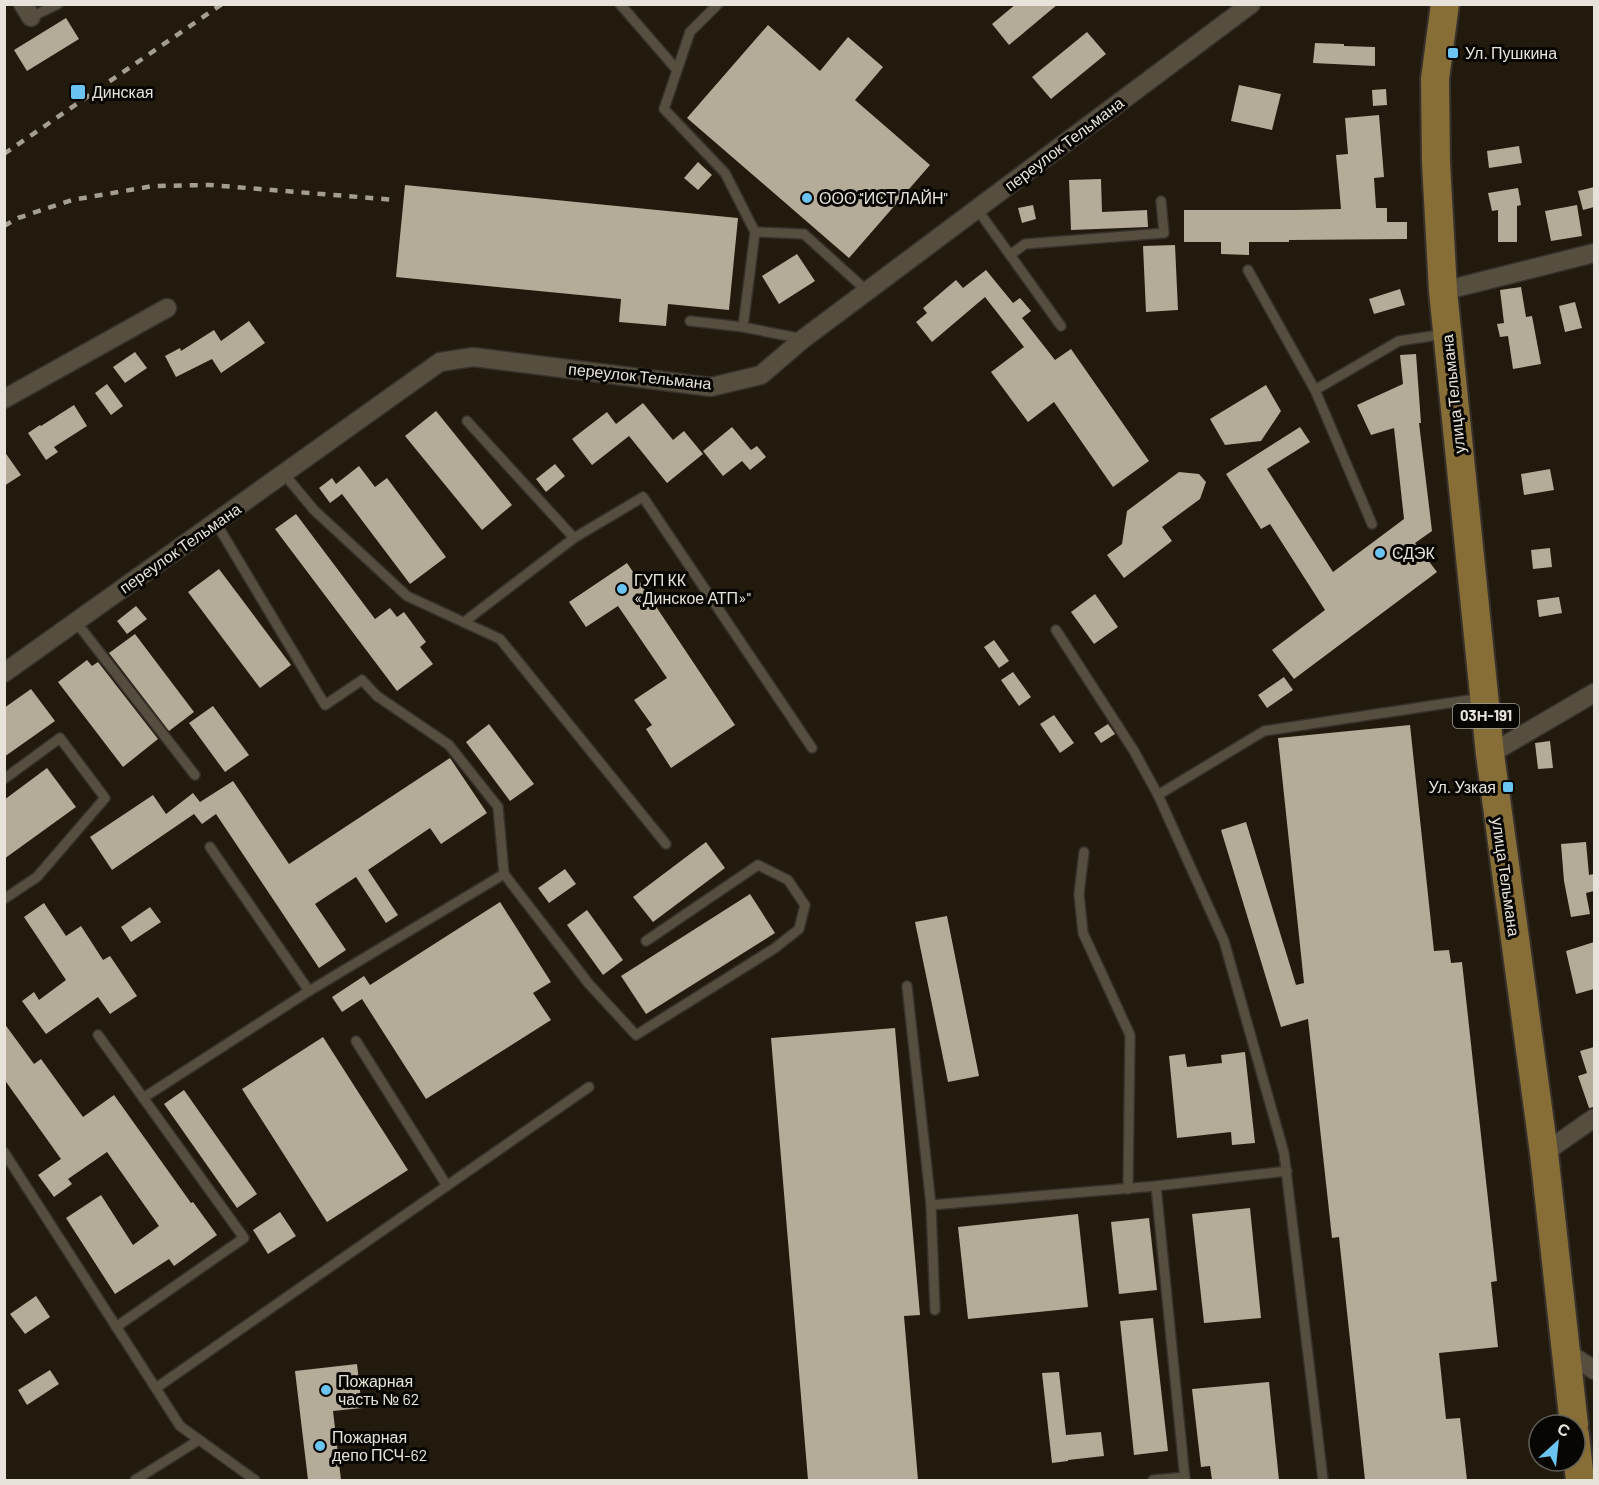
<svg xmlns="http://www.w3.org/2000/svg" width="1599" height="1485" font-family="Barlow,sans-serif">
<style>
.building{fill:#b4ab99}
.lines{fill:none;stroke-linecap:round;stroke-linejoin:round}
.service-casing{stroke:#37312c;stroke-width:12}
.minor-casing{stroke:#37312c;stroke-width:21}
.primary-casing{stroke:#37312c;stroke-width:32}
.service{stroke:#564e3e;stroke-width:9}
.minor{stroke:#564e3e;stroke-width:18}
.primary{stroke:#876d36;stroke-width:28}
.rail{stroke:#a39d92;stroke-width:4.5;stroke-dasharray:8 8;stroke-linecap:butt}
.poi-dot{fill:#6ac3f1;stroke:#080602;stroke-width:2}
.labels{text-anchor:middle;stroke-width:6;stroke-linejoin:round;paint-order:stroke}
.shield{fill:#080602;stroke:#a5a199;stroke-width:1.5}
.shield-label{font-size:15px;font-weight:bold;fill:#e8e3da}
.poi-label{font-size:16px;fill:#e8e3da;stroke:#080602;text-anchor:start}
.street-label{font-size:16px;fill:#e8e3da;stroke:#080602}
</style>
<rect width="100%" height="100%" fill="#221a0c"/>
<g class="building">
<path d="M1016,4H1058L1009,45L992,24Z"/>
<path d="M66,18L79,39L27,71L14,50Z"/>
<path d="M768,25L820,71L848,37L883,67L855,100L930,165L849,258L687,118Z"/>
<path d="M1087,32L1106,54L1051,99L1032,77Z"/>
<path d="M1315,43L1344,44V46L1375,47V66L1313,63Z"/>
<path d="M1239,85L1281,94L1272,130L1231,121Z"/>
<path d="M1386,89L1387,105L1373,106L1372,90Z"/>
<path d="M1379,115L1384,177L1374,178L1376,208H1387V222H1407V239L1289,240V242H1249V255L1221,254V242H1184V210H1295L1341,209L1336,155L1348,154L1345,118Z"/>
<path d="M1519,146L1522,163L1489,168L1487,151Z"/>
<path d="M698,162L712,175L698,190L684,178Z"/>
<path d="M1101,179L1102,212L1147,210L1148,227L1071,230L1069,180Z"/>
<path d="M405,185L738,218L729,310L668,304L666,326L619,322L621,299L396,277Z"/>
<path d="M1594,187V207L1583,210L1578,191Z"/>
<path d="M1518,188L1521,205L1517,206V242H1498V210L1492,211L1488,193Z"/>
<path d="M1033,205L1036,219L1022,223L1018,208Z"/>
<path d="M1577,205L1582,236L1551,241L1545,211Z"/>
<path d="M1175,245L1178,310L1146,312L1143,246Z"/>
<path d="M797,254L815,281L779,304L762,276Z"/>
<path d="M986,270L1013,303L1020,298L1031,311L1022,318L1055,360L1071,349L1149,461L1113,487L1054,402L1028,422L991,372L1024,347L985,297L932,342L916,322L927,313L923,308L956,280L963,288Z"/>
<path d="M1521,287L1526,317L1532,316L1541,364L1513,369L1508,336L1500,337L1497,324L1504,323L1500,290Z"/>
<path d="M1400,289L1405,305L1374,314L1369,299Z"/>
<path d="M1575,302L1582,328L1565,332L1559,306Z"/>
<path d="M249,321L265,343L221,373L212,359L176,377L165,356L180,348L181,351L214,330L221,341Z"/>
<path d="M135,352L147,368L125,383L113,367Z"/>
<path d="M1416,354L1421,423H1419L1432,531L1415,543L1437,572L1294,679L1272,650L1325,610L1270,524L1261,529L1226,474L1300,427L1310,442L1267,469L1333,572L1404,519L1394,428L1371,435L1357,405L1403,384L1400,355Z"/>
<path d="M107,384L123,406L111,415L95,393Z"/>
<path d="M1266,385L1281,411L1261,441L1225,445L1210,419Z"/>
<path d="M643,403L673,440L684,431L703,454L667,483L629,436L592,465L572,439L607,412L616,424Z"/>
<path d="M74,405L87,426L54,447L58,452L46,460L28,433L40,425L41,426Z"/>
<path d="M436,411L512,505L482,530L405,436Z"/>
<path d="M732,427L751,450L757,446L766,457L750,470L742,461L723,476L703,451Z"/>
<path d="M4,451L21,475L4,486Z"/>
<path d="M555,464L565,476L546,492L536,479Z"/>
<path d="M359,466L375,487L387,478L446,557L410,584L342,494L330,503L319,488L332,478L336,484Z"/>
<path d="M1550,469L1554,490L1524,495L1521,474Z"/>
<path d="M1179,472L1199,474L1206,482L1200,499L1162,527L1172,541L1124,578L1107,555L1122,544L1127,511Z"/>
<path d="M296,514L375,619L390,608L397,617L404,612L426,642L420,647L433,664L397,691L275,529Z"/>
<path d="M1550,548L1552,567L1533,569L1531,550Z"/>
<path d="M627,563L735,725L671,768L646,729L652,725L634,700L667,678L618,606L586,627L569,602Z"/>
<path d="M219,569L291,665L260,688L188,592Z"/>
<path d="M1095,594L1118,627L1094,644L1071,612Z"/>
<path d="M1559,597L1562,613L1539,617L1537,600Z"/>
<path d="M136,606L147,619L127,634L117,621Z"/>
<path d="M135,634L194,712L169,731L109,653Z"/>
<path d="M994,640L1009,661L999,668L984,647Z"/>
<path d="M87,660L92,666L98,662L158,739L123,767L58,682Z"/>
<path d="M1013,672L1031,697L1019,706L1001,680Z"/>
<path d="M1284,677L1293,690L1267,708L1258,695Z"/>
<path d="M31,689L55,721L4,757V708Z"/>
<path d="M213,706L249,755L225,772L189,723Z"/>
<path d="M1054,715L1074,743L1060,753L1040,724Z"/>
<path d="M489,724L534,784L510,801L466,742Z"/>
<path d="M1108,724L1115,734L1101,743L1094,733Z"/>
<path d="M1410,725L1434,951L1449,950L1451,963L1462,962L1497,1281L1491,1282L1498,1347L1439,1353L1446,1419L1460,1418L1467,1480H1365L1339,1237L1332,1238L1308,1019L1281,1027L1221,830L1246,822L1296,985L1304,983L1278,738Z"/>
<path d="M1550,741L1553,768L1538,769L1535,743Z"/>
<path d="M450,758L487,813L441,844L430,828L368,870L398,915L386,923L356,877L315,904L346,950L319,968L216,814L202,824L194,814L112,870L90,837L153,795L166,814L193,793L200,802L233,781L289,864Z"/>
<path d="M47,768L76,807L4,859V800Z"/>
<path d="M706,842L725,868L653,922L633,897Z"/>
<path d="M1586,842L1589,875L1594,874V891L1586,893L1590,914L1571,917L1564,881L1561,844Z"/>
<path d="M565,869L576,884L549,903L538,888Z"/>
<path d="M750,894L775,933L646,1014L621,976Z"/>
<path d="M500,902L551,982L533,993L551,1020L426,1099L362,999L342,1012L332,997L364,976L370,985Z"/>
<path d="M44,903L66,936L81,926L103,960L110,956L137,996L110,1014L98,997L46,1034L22,1001L34,992L39,1000L66,980L24,917Z"/>
<path d="M150,907L161,922L131,942L121,927Z"/>
<path d="M587,910L623,960L603,975L567,925Z"/>
<path d="M947,916L979,1076L948,1082L915,922Z"/>
<path d="M1594,942V989L1576,994L1566,951Z"/>
<path d="M4,1023L34,1064L41,1059L83,1117L114,1095L191,1203L193,1202L217,1235L174,1266L169,1259L115,1294L66,1218L101,1195L133,1245L159,1226L107,1152L68,1179L72,1184L54,1197L38,1175L61,1159L4,1079Z"/>
<path d="M895,1028L920,1315L904,1316L918,1480H808L771,1038Z"/>
<path d="M323,1037L408,1170L327,1222L242,1089Z"/>
<path d="M1594,1047V1107L1589,1108L1578,1076L1587,1073L1580,1051Z"/>
<path d="M1245,1052L1255,1143L1232,1145L1231,1132L1177,1138L1169,1056L1185,1054L1187,1067L1222,1063L1221,1055Z"/>
<path d="M184,1090L257,1194L237,1208L164,1104Z"/>
<path d="M1250,1208L1261,1318L1204,1323L1192,1214Z"/>
<path d="M280,1212L296,1236L268,1254L253,1230Z"/>
<path d="M1078,1214L1088,1307L968,1319L958,1227Z"/>
<path d="M1149,1218L1157,1290L1119,1294L1111,1222Z"/>
<path d="M36,1296L50,1317L25,1334L10,1314Z"/>
<path d="M1153,1318L1168,1451L1134,1455L1120,1321Z"/>
<path d="M357,1364L362,1408L333,1411L341,1480H308L295,1371Z"/>
<path d="M50,1370L59,1384L27,1405L18,1390Z"/>
<path d="M1059,1372L1066,1435L1101,1432L1104,1456L1068,1460V1461L1052,1463L1042,1373Z"/>
<path d="M1269,1382L1279,1480H1212L1210,1466L1201,1467L1192,1389Z"/>
</g>
<g class="lines">
<g class="service-casing">
<g id="service">
<path d="M620,4L677,70"/>
<path d="M718,4L690,32L664,109L725,173L755,232"/>
<path d="M31,17L58,4"/>
<path d="M977,209L1061,326"/>
<path d="M1010,255L1025,244L1164,233L1161,201"/>
<path d="M1248,270L1315,390L1372,524"/>
<path d="M690,321L743,327L803,339"/>
<path d="M743,327L755,232L804,234L867,291"/>
<path d="M1315,390L1399,341L1445,334"/>
<path d="M467,421L574,538"/>
<path d="M284,474L314,510L407,596L500,639L666,844"/>
<path d="M216,523L325,705L362,680L377,696L449,745L498,807L504,874L589,984L636,1035L775,948L799,929L805,905L788,880L758,865L646,941"/>
<path d="M76,622L195,775"/>
<path d="M464,622L574,538L643,497L812,748"/>
<path d="M1056,630L1134,751L1158,795L1224,941L1284,1153L1323,1480"/>
<path d="M4,779L60,738L105,798L37,877L4,899"/>
<path d="M1158,795L1264,731L1482,698"/>
<path d="M210,847L309,991"/>
<path d="M1084,852L1079,894L1083,933L1130,1035L1128,1189"/>
<path d="M907,986L931,1205L935,1310"/>
<path d="M98,1035L244,1238L116,1327"/>
<path d="M356,1041L447,1186"/>
<path d="M143,1098L309,991L504,874"/>
<path d="M4,1152L180,1426L255,1480"/>
<path d="M1156,1186L1185,1480"/>
<path d="M931,1205L1156,1186L1287,1171"/>
<path d="M156,1388L589,1087"/>
<path d="M135,1480L199,1440"/>
<path d="M1153,1480L1185,1477"/>
</g>
</g>
<g class="minor-casing">
<g id="minor">
<path d="M23,4L31,17"/>
<path d="M1443,291L1594,253"/>
<path d="M4,399L167,308"/>
<path d="M4,673L440,362L473,357L711,387L761,375L803,339L1251,4"/>
<path d="M1490,754L1594,693"/>
<path d="M1544,1153L1594,1118"/>
<path d="M1565,1351L1594,1370"/>
</g>
</g>
<g class="primary-casing">
<g id="primary">
<path d="M1445,4L1435,79L1436,163L1443,291L1490,754L1544,1153L1574,1425"/>
<path d="M1575,1435L1580,1480"/>
</g>
</g>
<use href="#service" class="service"/>
<use href="#minor" class="minor"/>
<use href="#primary" class="primary"/>
<g class="rail">
<path d="M4,154L222,4"/>
<path d="M4,226L18,218L72,200L153,186L210,185L396,200"/>
</g>
</g>
<g class="poi-dot">
<rect x="1447" y="47" width="12" height="12" rx="3"/>
<rect x="70" y="84" width="16" height="16" rx="3"/>
<circle cx="807" cy="198" r="6"/>
<circle cx="1380" cy="553" r="6"/>
<circle cx="622" cy="589" r="6"/>
<rect x="1502" y="781" width="12" height="12" rx="3"/>
<circle cx="326" cy="1390" r="6"/>
<circle cx="320" cy="1446" r="6"/>
</g>
<g class="labels">
<rect class="shield" x="1453" y="704" width="66" height="24" rx="4.5"/>
<g class="shield-label">
<text x="1486" y="721">03Н-191</text>
</g>
<g class="poi-label">
<text x="1465" y="59">Ул. Пушкина</text>
<text x="92" y="98">Динская</text>
<text x="819" y="204">ООО "ИСТ ЛАЙН"</text>
<text x="1392" y="559">СДЭК</text>
<text x="634" y="586">ГУП КК<tspan x="634" dy="18">«Динское АТП»"</tspan></text>
<text x="1496" y="793" text-anchor="end">Ул. Узкая</text>
<text x="338" y="1387">Пожарная<tspan x="338" dy="18">часть № 62</tspan></text>
<text x="332" y="1443">Пожарная<tspan x="332" dy="18">депо ПСЧ-62</tspan></text>
</g>
<g class="street-label">
<text transform="translate(1064 144) rotate(-37)" y="6">переулок Тельмана</text>
<text transform="translate(640 376) rotate(6)" y="6">переулок Тельмана</text>
<text transform="translate(1453 394) rotate(-96)" y="6">улица Тельмана</text>
<text transform="translate(180 548) rotate(-35)" y="6">переулок Тельмана</text>
<text transform="translate(1506 877) rotate(82)" y="6">улица Тельмана</text>
</g>
</g>
<rect width="1599" height="1485" fill="none" stroke="#e8e3da" stroke-width="12"/>
<g transform="translate(1557 1443) rotate(27)"><circle r="28" fill="#080602" stroke="#625e58" stroke-width="1.5"/>
<path d="M0-4.5L10 22L0 15L-10 22Z" fill="#6ac3f1"/>
<text y="-9" font-size="16" font-weight="bold" text-anchor="middle" fill="#e8e3da">С</text>
</g>
</svg>
